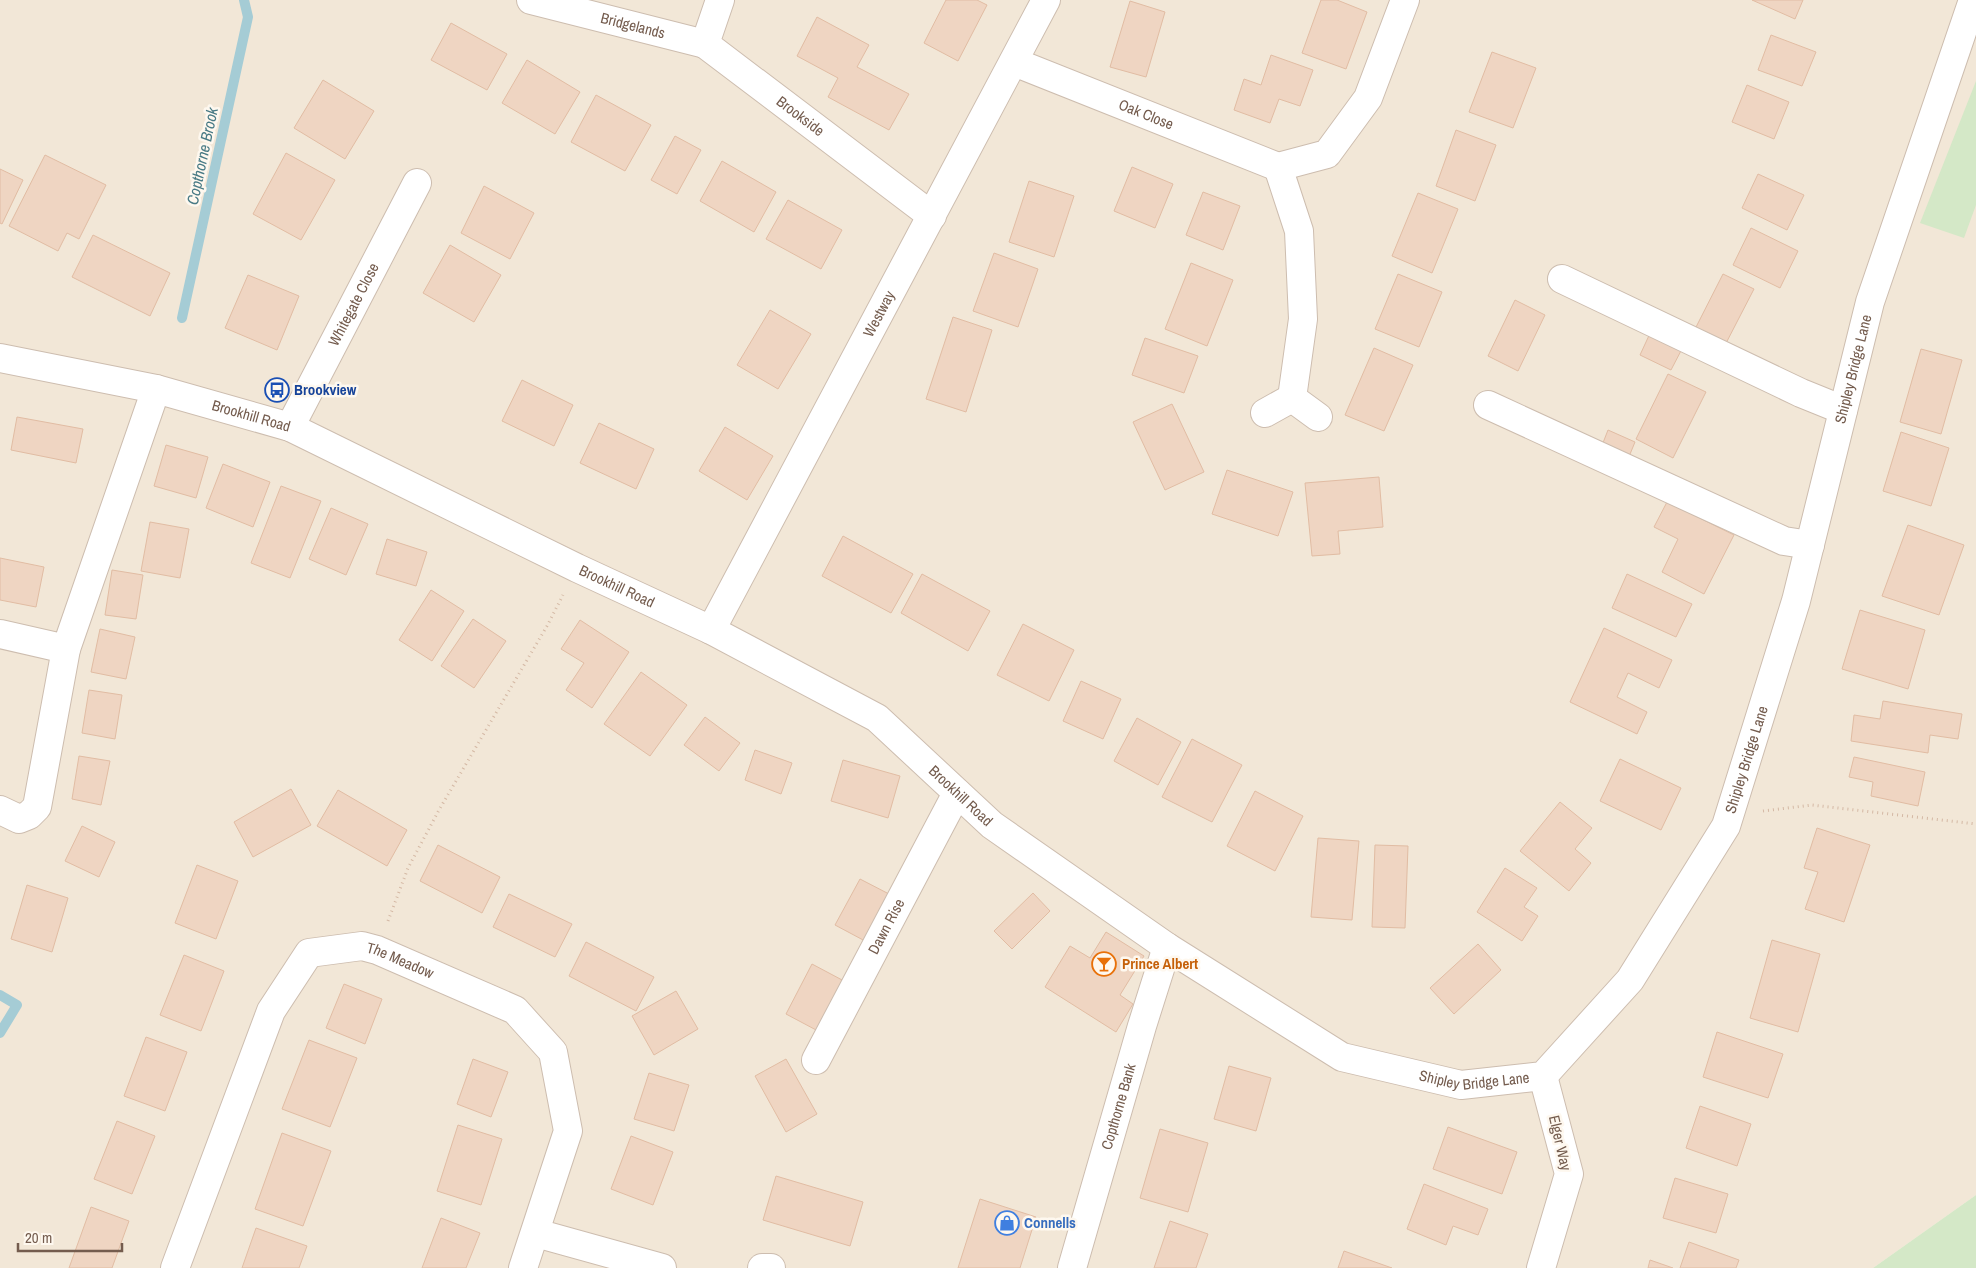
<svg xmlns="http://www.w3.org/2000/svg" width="1976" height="1268" font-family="'Archivo Narrow',sans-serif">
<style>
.residential{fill:#f2e7d7}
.green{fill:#d4e8c7}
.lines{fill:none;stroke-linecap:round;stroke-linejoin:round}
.stream{stroke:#a5ccd5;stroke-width:10}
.building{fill:#efd5c2;stroke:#e1bca3}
.minor-casing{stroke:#cdbdaf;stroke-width:30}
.path{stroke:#d4b8a4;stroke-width:3;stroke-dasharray:1 4;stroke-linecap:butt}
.minor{stroke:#fff;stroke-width:28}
.labels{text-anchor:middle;stroke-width:5;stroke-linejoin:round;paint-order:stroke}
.street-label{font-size:15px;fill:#745c4e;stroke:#fef8ef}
.transit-label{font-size:15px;font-weight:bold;fill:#164399;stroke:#fef8ef;text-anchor:start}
.food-label{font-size:15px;font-weight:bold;fill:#c56008;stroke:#fef8ef;text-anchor:start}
.shop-label{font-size:15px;font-weight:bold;fill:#366cbe;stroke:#fef8ef;text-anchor:start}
.water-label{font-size:16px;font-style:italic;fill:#487a85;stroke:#fef8ef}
</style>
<rect width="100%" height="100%" fill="#fbf4e8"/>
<path class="residential" d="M0,0H1976V1195L1873,1268H0Z"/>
<g class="green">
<path d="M1976,81V205L1964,238L1920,223Z"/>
<path d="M1976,1195V1268H1873Z"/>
</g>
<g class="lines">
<g class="stream">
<path d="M182,318L248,17L244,0"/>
<path d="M0,995L17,1005L0,1033"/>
</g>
</g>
<g class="building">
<path d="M946,0H977L987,5L958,61L924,43Z"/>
<path d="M1321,0H1337L1367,12L1346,69L1302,53Z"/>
<path d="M1752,0H1803L1795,19Z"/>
<path d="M1130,1L1165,12L1146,77L1110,67Z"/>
<path d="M817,17L869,45L857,67L909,94L889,130L828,97L838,78L797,56Z"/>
<path d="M451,23L507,54L487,90L431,60Z"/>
<path d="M1771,35L1816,52L1802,86L1758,70Z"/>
<path d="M1492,52L1536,68L1513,128L1469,112Z"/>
<path d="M1271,55L1313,70L1300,106L1279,99L1270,123L1234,110L1244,79L1261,85Z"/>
<path d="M527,60L580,92L555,134L502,103Z"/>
<path d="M323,80L374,111L345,159L294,128Z"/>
<path d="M1747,85L1789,102L1774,139L1732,122Z"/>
<path d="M596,95L651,125L625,171L571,142Z"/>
<path d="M1456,130L1496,145L1475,201L1436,186Z"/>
<path d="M675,136L701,150L677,194L651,180Z"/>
<path d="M286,153L335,180L301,240L253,214Z"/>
<path d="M45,155L106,185L79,239L67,233L58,251L9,226Z"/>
<path d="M722,161L776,192L754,232L700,201Z"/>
<path d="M1132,167L1173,184L1155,228L1114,211Z"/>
<path d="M0,169L23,180L2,224L0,223Z"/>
<path d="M1758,174L1804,195L1787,230L1742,208Z"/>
<path d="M1029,181L1074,196L1054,257L1009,242Z"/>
<path d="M484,186L534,213L510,259L461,233Z"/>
<path d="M1203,192L1240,206L1223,250L1186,235Z"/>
<path d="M1418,193L1458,209L1432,273L1392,256Z"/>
<path d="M788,200L842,230L821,269L766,239Z"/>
<path d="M1751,228L1798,251L1780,288L1733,265Z"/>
<path d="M93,235L170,273L150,316L72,277Z"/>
<path d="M450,245L501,275L474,322L423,293Z"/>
<path d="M994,253L1038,269L1018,327L973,311Z"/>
<path d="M1191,263L1233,280L1207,346L1165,329Z"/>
<path d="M1398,274L1442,292L1419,347L1375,329Z"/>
<path d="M1723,274L1754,289L1723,349L1693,333Z"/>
<path d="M248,275L299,296L277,350L225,328Z"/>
<path d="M1515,300L1545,315L1518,371L1488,356Z"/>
<path d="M770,310L811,334L778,389L737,365Z"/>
<path d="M953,317L992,330L966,412L926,399Z"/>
<path d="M1652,329L1684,345L1671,370L1640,355Z"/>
<path d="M1145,338L1198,356L1184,393L1132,375Z"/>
<path d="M1374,348L1413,365L1384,431L1345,415Z"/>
<path d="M1921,349L1962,360L1941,434L1900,422Z"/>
<path d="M1668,374L1706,392L1673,458L1636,439Z"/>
<path d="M522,380L573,405L554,446L502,421Z"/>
<path d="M1172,404L1204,472L1165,490L1133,422Z"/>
<path d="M17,417L83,429L76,463L11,450Z"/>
<path d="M599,423L654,449L636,489L580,463Z"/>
<path d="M725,427L773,456L747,500L699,471Z"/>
<path d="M1608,430L1635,442L1628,459L1601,448Z"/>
<path d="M1901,432L1949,448L1931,506L1883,491Z"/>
<path d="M166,445L208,457L196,498L154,486Z"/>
<path d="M223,464L270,482L253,527L206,508Z"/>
<path d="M1227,470L1293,492L1278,536L1212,514Z"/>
<path d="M1379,477L1383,527L1338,531L1340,554L1312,556L1305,483Z"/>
<path d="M281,486L321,501L290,578L251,563Z"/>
<path d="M1667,502L1734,535L1704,594L1662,572L1678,539L1654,527Z"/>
<path d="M331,508L368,524L346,575L309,559Z"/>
<path d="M150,522L189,529L180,578L141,571Z"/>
<path d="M1908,525L1964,545L1939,615L1882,596Z"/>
<path d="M843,536L913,574L891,613L822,576Z"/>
<path d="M387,539L427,552L416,586L376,574Z"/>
<path d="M0,558L44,567L36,607L0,600Z"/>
<path d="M112,570L143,575L136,619L105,615Z"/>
<path d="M922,574L990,611L968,651L901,613Z"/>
<path d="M1627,574L1692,604L1676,637L1612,608Z"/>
<path d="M431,590L464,611L432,661L399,640Z"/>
<path d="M1860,610L1925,630L1908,689L1842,669Z"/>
<path d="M473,619L506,641L474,688L441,666Z"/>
<path d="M580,620L629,652L592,708L566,690L584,663L561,649Z"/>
<path d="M1023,624L1074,650L1049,701L997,675Z"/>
<path d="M1604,628L1672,660L1659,688L1628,673L1617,697L1647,712L1637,734L1570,702Z"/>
<path d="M100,629L135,637L126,679L91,672Z"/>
<path d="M641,672L687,705L650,756L604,724Z"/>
<path d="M1081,681L1121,699L1103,739L1063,721Z"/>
<path d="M89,690L122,695L115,739L82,733Z"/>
<path d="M1883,701L1962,714L1958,739L1930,735L1928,753L1851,741L1854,715L1880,719Z"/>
<path d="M705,717L740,743L719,771L684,745Z"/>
<path d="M1137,718L1181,742L1158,785L1114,761Z"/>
<path d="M1192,739L1242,765L1212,822L1162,797Z"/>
<path d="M755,750L792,763L781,794L745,780Z"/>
<path d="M79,756L110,761L101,805L72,799Z"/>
<path d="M1854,757L1925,772L1918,806L1871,796L1873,782L1849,777Z"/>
<path d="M1620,759L1681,788L1661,830L1600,801Z"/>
<path d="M843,760L900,776L888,818L831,801Z"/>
<path d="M291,789L311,825L253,857L234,822Z"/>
<path d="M338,790L407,830L387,866L317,826Z"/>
<path d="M1255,791L1303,816L1275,871L1227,846Z"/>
<path d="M1560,802L1592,828L1575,849L1591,863L1569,891L1520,851Z"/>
<path d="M82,826L115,842L99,877L65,861Z"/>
<path d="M1817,828L1870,845L1844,922L1805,909L1818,872L1804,868Z"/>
<path d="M1318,838L1359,841L1352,920L1311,917Z"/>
<path d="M438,845L500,877L482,913L420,881Z"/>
<path d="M1375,845L1408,846L1405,928L1372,927Z"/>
<path d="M197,865L238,881L216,939L175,923Z"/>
<path d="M1505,868L1537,888L1524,907L1538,916L1522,941L1477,912Z"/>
<path d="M860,879L889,894L865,941L835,925Z"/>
<path d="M27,885L68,898L52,952L11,939Z"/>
<path d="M1033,893L1050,911L1012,949L994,931Z"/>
<path d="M509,894L572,924L555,957L493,927Z"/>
<path d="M1106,932L1144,956L1120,995L1133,1004L1116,1032L1045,987L1070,946L1090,958Z"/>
<path d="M1772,940L1820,954L1798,1032L1750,1018Z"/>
<path d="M586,942L654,977L636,1011L569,976Z"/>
<path d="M1478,944L1501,970L1454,1014L1430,988Z"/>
<path d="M184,955L224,971L201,1031L160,1015Z"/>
<path d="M812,964L844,981L818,1031L786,1014Z"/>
<path d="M344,984L382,999L365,1044L326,1028Z"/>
<path d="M676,991L698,1029L654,1055L632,1016Z"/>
<path d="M1717,1032L1783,1054L1768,1098L1703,1077Z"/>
<path d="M146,1037L187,1052L165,1111L124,1096Z"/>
<path d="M309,1040L357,1058L330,1127L282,1109Z"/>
<path d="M473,1059L508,1072L491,1117L457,1104Z"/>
<path d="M786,1059L817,1114L786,1132L755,1076Z"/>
<path d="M1229,1066L1271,1078L1256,1131L1214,1119Z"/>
<path d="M649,1073L689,1085L674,1131L634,1119Z"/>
<path d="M1700,1106L1751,1124L1737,1166L1686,1148Z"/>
<path d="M117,1121L155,1136L132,1194L94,1179Z"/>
<path d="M458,1125L502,1139L481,1205L437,1191Z"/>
<path d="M1448,1127L1517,1152L1502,1194L1433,1169Z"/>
<path d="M1160,1129L1208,1143L1188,1212L1140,1198Z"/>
<path d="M282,1133L331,1151L303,1226L255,1209Z"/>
<path d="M631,1136L673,1152L653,1205L611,1189Z"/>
<path d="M776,1176L863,1202L850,1246L763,1220Z"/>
<path d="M1675,1178L1728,1194L1716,1233L1663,1218Z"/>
<path d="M1424,1184L1488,1209L1478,1235L1453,1226L1446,1245L1407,1229Z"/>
<path d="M980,1199L1036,1217L1020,1268H958Z"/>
<path d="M91,1207L129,1221L112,1268H69Z"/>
<path d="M441,1218L480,1233L466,1268H422Z"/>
<path d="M1170,1221L1208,1234L1196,1268H1154Z"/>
<path d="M256,1228L307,1246L299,1268H242Z"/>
<path d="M1689,1242L1739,1260L1736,1268H1680Z"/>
<path d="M1344,1251L1392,1268H1338Z"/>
<path d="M1650,1260L1673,1268H1648Z"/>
</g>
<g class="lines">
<g class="minor-casing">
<g id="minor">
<path id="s1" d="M531,0L705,44"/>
<path id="s2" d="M720,0L705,44L932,216"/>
<path id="s3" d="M1014,62L1278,167L1327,154L1368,98L1405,0"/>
<path d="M1278,167L1299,231L1303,319L1292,398"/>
<path d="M1562,279L1801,393L1843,410"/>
<path id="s4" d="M0,358L156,389L290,427L577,568L711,630L877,718L992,825L1167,947L1342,1057L1461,1085L1543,1076L1630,980L1726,826L1796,601L1870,302L1973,0"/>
<path d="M1488,405L1784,541L1810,545"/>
<path d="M1265,413L1292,398L1318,417"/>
<path id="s5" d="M290,427L417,183"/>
<path id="s6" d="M711,630L1046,0"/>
<path d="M0,634L66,649L156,389"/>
<path d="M0,810L19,819L29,815L37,807L66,649"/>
<path id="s7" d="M816,1060L957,793"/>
<path d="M536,1233L662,1268"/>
<path id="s8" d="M175,1268L271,1011L309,953L362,946L377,950L515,1010L553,1052L568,1131L523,1268"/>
<path d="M762,1268H771"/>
<path id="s9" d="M1072,1268L1142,1026L1167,947"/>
<path d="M1541,1268L1569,1174L1543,1076"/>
</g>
</g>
<g class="path">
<path d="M1763,811L1812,805L1976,824"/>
<path d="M388,921L408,868L439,810L547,626L563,595"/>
</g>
<use href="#minor" class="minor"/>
</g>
<defs>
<g id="bus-ring" transform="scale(1.25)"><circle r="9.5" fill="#fef8ef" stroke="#1a4fb4" stroke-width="1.5"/><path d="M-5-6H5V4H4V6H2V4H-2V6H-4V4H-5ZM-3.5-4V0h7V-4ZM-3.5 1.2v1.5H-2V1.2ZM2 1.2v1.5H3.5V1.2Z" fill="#1a4fb4"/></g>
<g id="bar-ring" transform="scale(1.25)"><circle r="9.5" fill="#fef8ef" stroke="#e8710a" stroke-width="1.5"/><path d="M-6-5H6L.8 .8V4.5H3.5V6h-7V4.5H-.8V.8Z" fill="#e8710a"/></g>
<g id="shop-ring" transform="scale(1.25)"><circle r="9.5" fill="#fef8ef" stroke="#3f7fe0" stroke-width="1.5"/><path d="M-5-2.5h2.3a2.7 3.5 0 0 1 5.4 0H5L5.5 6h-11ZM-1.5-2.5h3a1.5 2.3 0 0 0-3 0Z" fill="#3f7fe0"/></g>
</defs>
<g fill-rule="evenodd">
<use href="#bus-ring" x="277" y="390"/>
<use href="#bar-ring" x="1104" y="964"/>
<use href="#shop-ring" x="1007" y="1223"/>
</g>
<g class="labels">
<g class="street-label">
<text dy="5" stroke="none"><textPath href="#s1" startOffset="105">Bridgelands</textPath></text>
<text dy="5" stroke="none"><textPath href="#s3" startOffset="142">Oak Close</textPath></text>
<text dy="5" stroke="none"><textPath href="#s2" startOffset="166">Brookside</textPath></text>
<text dy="5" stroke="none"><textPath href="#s5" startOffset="138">Whitegate Close</textPath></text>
<text dy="5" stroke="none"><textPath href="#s6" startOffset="358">Westway</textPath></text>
<text dy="5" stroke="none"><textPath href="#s4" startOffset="2521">Shipley Bridge Lane</textPath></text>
<text dy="5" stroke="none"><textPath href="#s4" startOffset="258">Brookhill Road</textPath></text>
<text dy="5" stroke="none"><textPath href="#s4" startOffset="662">Brookhill Road</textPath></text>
<text dy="5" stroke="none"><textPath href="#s4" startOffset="2116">Shipley Bridge Lane</textPath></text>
<text dy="5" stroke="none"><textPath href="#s4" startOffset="1068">Brookhill Road</textPath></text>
<text dy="5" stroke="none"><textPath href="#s7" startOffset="151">Dawn Rise</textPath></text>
<text dy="5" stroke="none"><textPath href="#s8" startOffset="438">The Meadow</textPath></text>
<text dy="5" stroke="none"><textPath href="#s4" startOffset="1666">Shipley Bridge Lane</textPath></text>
<text dy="5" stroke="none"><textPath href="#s9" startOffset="168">Copthorne Bank</textPath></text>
<text transform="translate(1560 1143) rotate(77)" y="5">Elger Way</text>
</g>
<g class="transit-label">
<text x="294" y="395">Brookview</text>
</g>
<g class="food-label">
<text x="1122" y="969">Prince Albert</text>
</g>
<g class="shop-label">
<text x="1024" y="1228">Connells</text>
</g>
<g class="water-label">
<text transform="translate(202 156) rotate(-78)" y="6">Copthorne Brook</text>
</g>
</g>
<path d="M18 1243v8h104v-8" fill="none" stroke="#745c4e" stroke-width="2.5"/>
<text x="25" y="1243" font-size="15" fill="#745c4e" stroke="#fef8ef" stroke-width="4" paint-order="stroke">20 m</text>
</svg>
